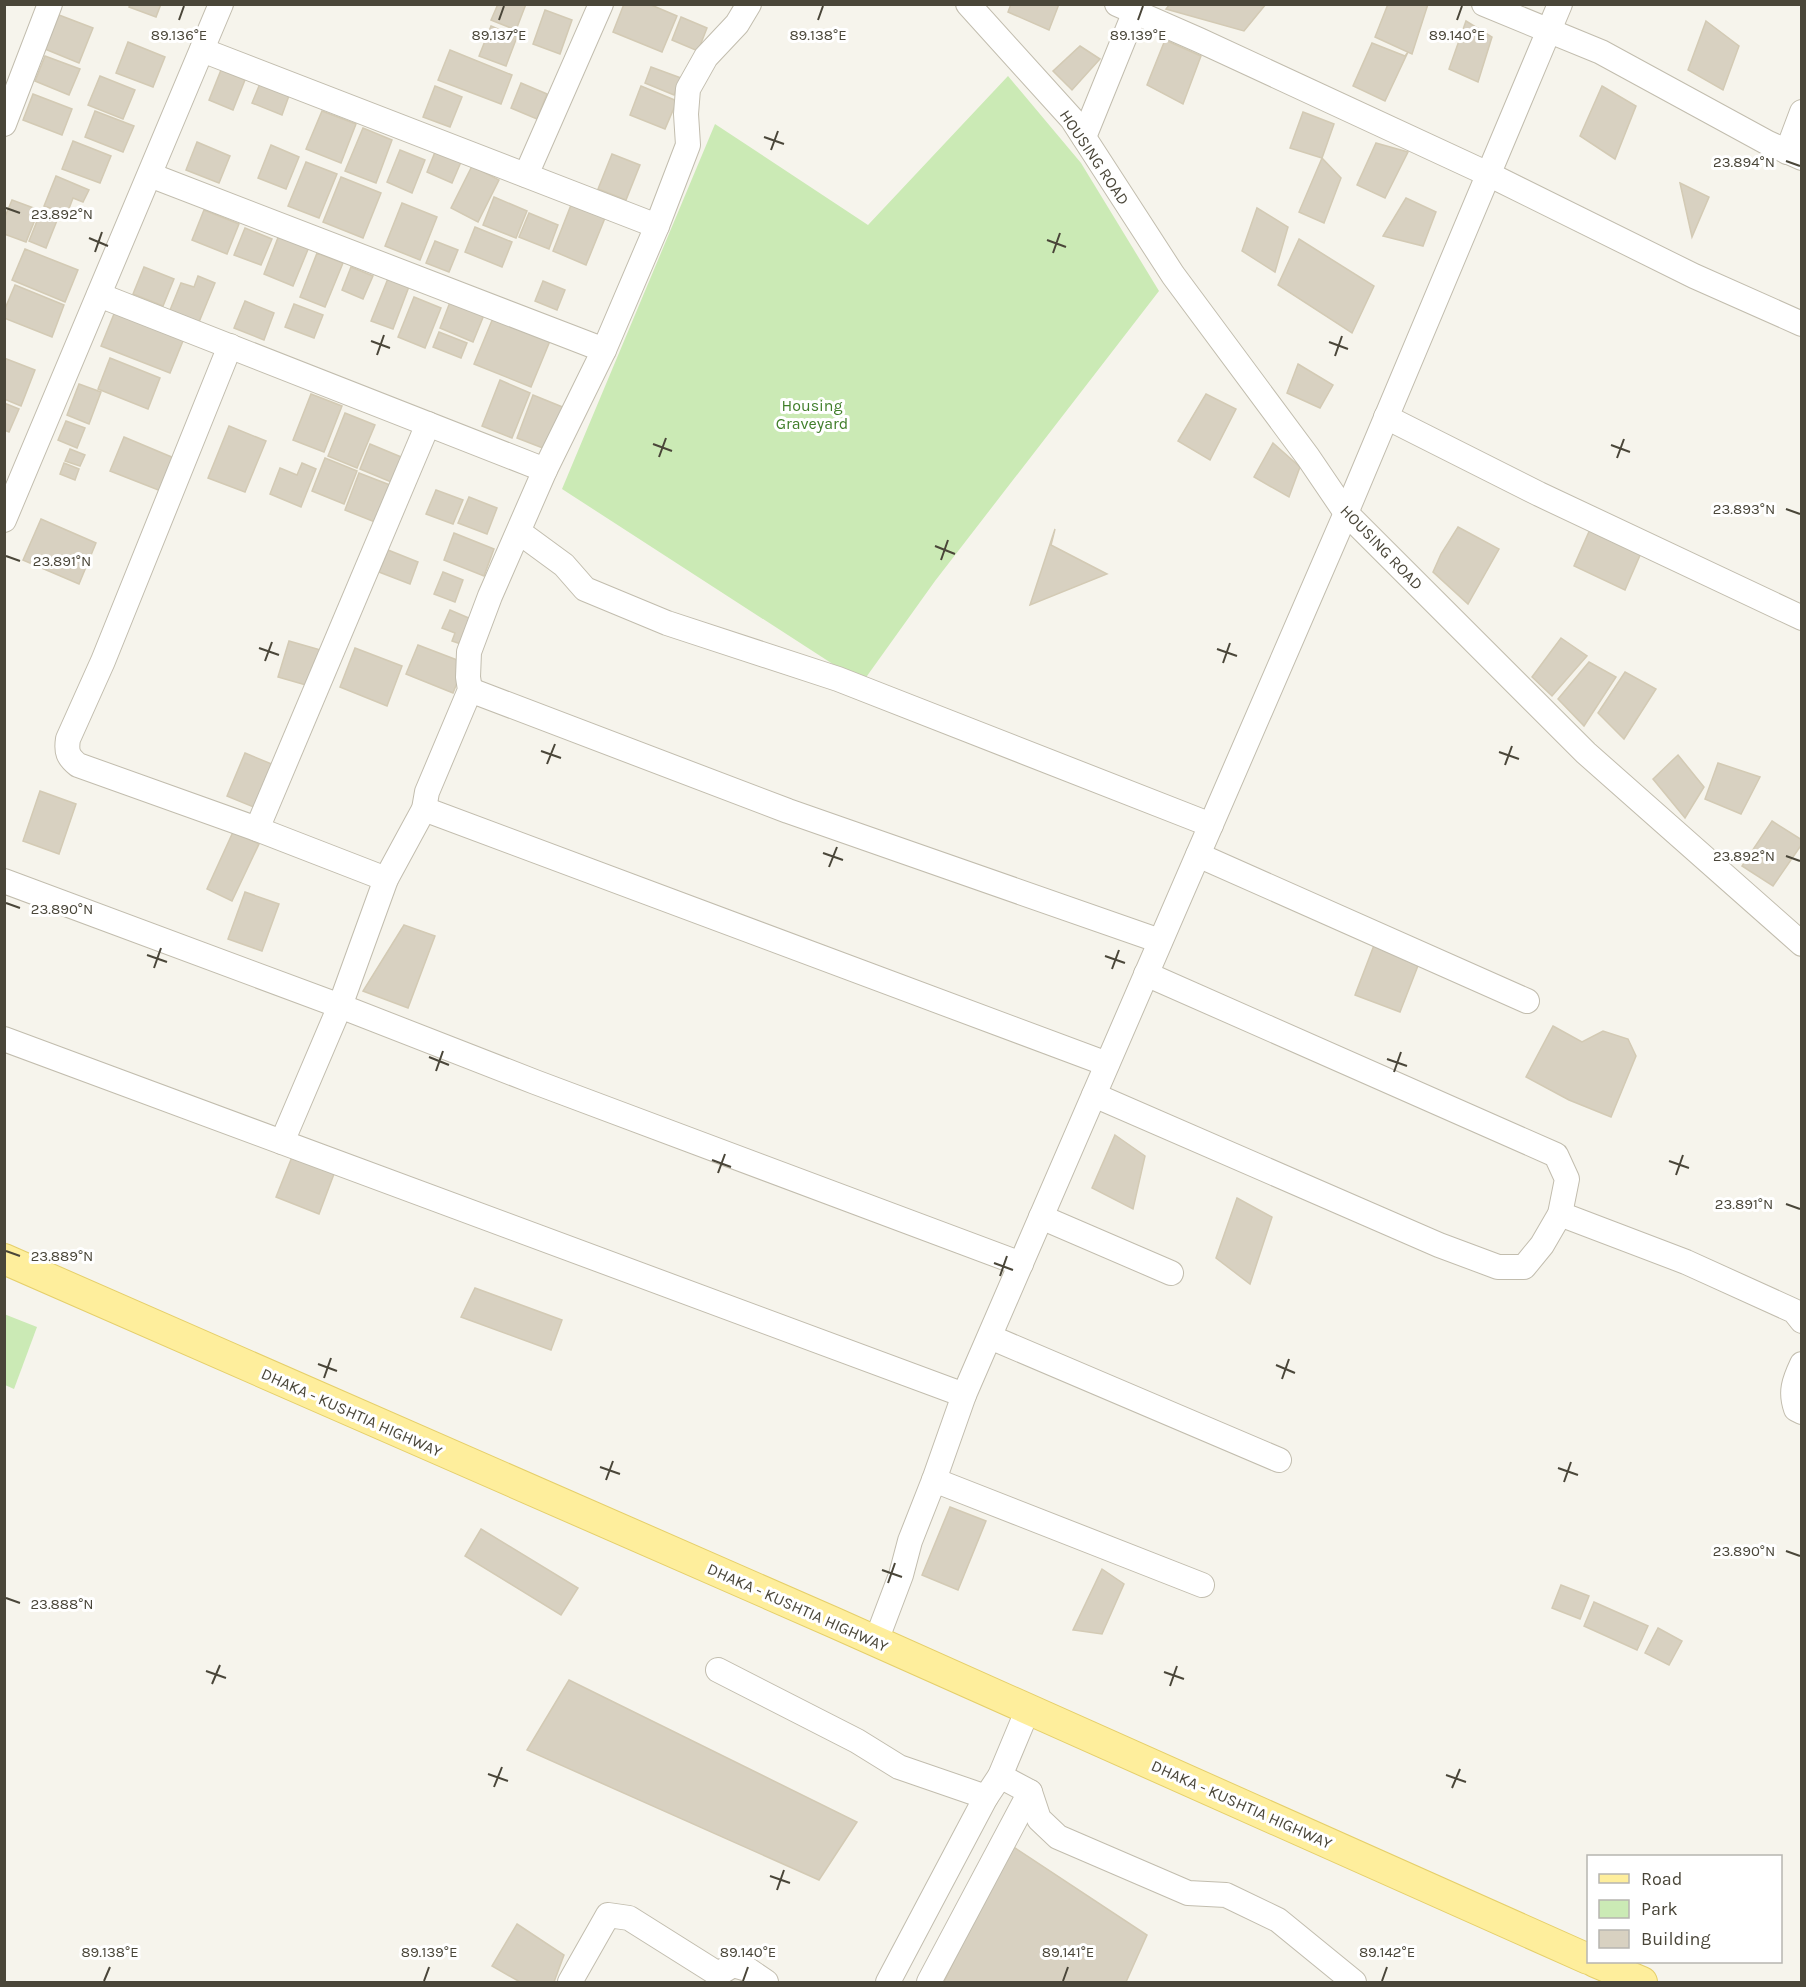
<svg xmlns="http://www.w3.org/2000/svg" width="1806" height="1987" font-family="Karla,sans-serif">
<style>
.green{fill:#cbeab5}
.building{fill:#d8d1c1;stroke:#d3cab4;stroke-width:1.5}
.lines{fill:none;stroke-linecap:round;stroke-linejoin:round}
.minor-casing{stroke:#c2bdae;stroke-width:26}
.major-casing{stroke:#e5cf6a;stroke-width:32}
.minor{stroke:#fff;stroke-width:24}
.major{stroke:#feee9c;stroke-width:30}
.ticks{fill:none;stroke:#4a4639;stroke-width:2}
.labels{text-anchor:middle;stroke-width:6;stroke-linejoin:round;paint-order:stroke}
.street-label{font-size:16px;fill:#4a4639;stroke:#fff}
.park-label{font-size:16px;fill:#407e2a;stroke:#fff}
.ticks-label{font-size:15px;text-anchor:middle;fill:#4a4639;stroke:#fff;stroke-width:6;stroke-linejoin:round;paint-order:stroke}
</style>
<rect width="100%" height="100%" fill="#f6f4ec"/>
<g class="green">
<path d="M1008,76L1081,163L1159,291L935,581L862,683L562,489L715,124L868,225Z"/>
<path d="M4,1314L37,1327L14,1389L5,1385Z"/>
</g>
<g class="building">
<path d="M130,4H161L156,17L129,7Z"/>
<path d="M498,4H526L516,30L491,20Z"/>
<path d="M624,4H649L677,16L662,52L613,32Z"/>
<path d="M1011,4H1059L1049,30L1008,12Z"/>
<path d="M1170,4H1266L1244,31L1166,9Z"/>
<path d="M1388,4H1428L1412,54L1375,37Z"/>
<path d="M545,10L572,20L560,54L533,44Z"/>
<path d="M59,15L93,28L79,63L45,49Z"/>
<path d="M681,17L707,28L698,51L672,40Z"/>
<path d="M1466,21L1492,37L1478,82L1449,69Z"/>
<path d="M1706,21L1739,46L1723,90L1688,70Z"/>
<path d="M491,26L517,37L506,66L479,56Z"/>
<path d="M1165,40L1201,56L1183,104L1147,85Z"/>
<path d="M128,42L165,57L153,87L116,73Z"/>
<path d="M1372,43L1405,56L1408,52L1385,101L1353,86Z"/>
<path d="M1080,46L1100,59L1072,90L1053,71Z"/>
<path d="M450,50L512,75L501,104L438,80Z"/>
<path d="M45,56L80,69L69,95L35,81Z"/>
<path d="M651,67L681,78L674,95L645,83Z"/>
<path d="M221,70L245,80L233,110L209,100Z"/>
<path d="M100,76L135,90L123,119L88,105Z"/>
<path d="M261,81L290,93L282,115L252,103Z"/>
<path d="M521,83L547,94L537,119L511,108Z"/>
<path d="M435,86L462,97L450,127L423,117Z"/>
<path d="M641,86L677,101L665,129L630,115Z"/>
<path d="M1602,86L1636,106L1615,159L1580,136Z"/>
<path d="M33,94L72,109L62,135L23,120Z"/>
<path d="M95,111L134,126L123,152L85,137Z"/>
<path d="M322,111L356,124L341,163L306,149Z"/>
<path d="M1303,112L1334,124L1322,158L1290,148Z"/>
<path d="M363,128L392,140L376,183L345,171Z"/>
<path d="M73,141L111,156L100,183L62,169Z"/>
<path d="M197,142L230,156L219,183L186,170Z"/>
<path d="M1376,143L1408,152L1385,198L1357,185Z"/>
<path d="M271,145L299,157L286,189L258,178Z"/>
<path d="M400,150L425,160L412,193L387,182Z"/>
<path d="M435,152L461,162L452,183L427,172Z"/>
<path d="M612,154L640,165L626,200L598,189Z"/>
<path d="M1322,158L1341,178L1324,223L1299,212Z"/>
<path d="M306,162L337,174L319,218L288,206Z"/>
<path d="M472,166L499,180L478,222L451,208Z"/>
<path d="M56,176L89,190L83,202L73,198L67,214L44,206Z"/>
<path d="M341,177L381,193L363,238L323,222Z"/>
<path d="M1680,183L1709,197L1692,237Z"/>
<path d="M494,197L527,211L516,238L483,225Z"/>
<path d="M1406,198L1436,212L1423,246L1383,236Z"/>
<path d="M12,200L39,210L26,242L4,234V219Z"/>
<path d="M402,203L437,217L420,260L385,246Z"/>
<path d="M571,205L605,218L586,265L553,251Z"/>
<path d="M1257,208L1288,227L1275,272L1242,251Z"/>
<path d="M204,210L239,224L227,254L192,240Z"/>
<path d="M41,211L58,218L46,248L29,241Z"/>
<path d="M529,213L558,225L549,249L519,237Z"/>
<path d="M475,227L512,242L502,267L465,252Z"/>
<path d="M245,228L272,239L261,265L234,255Z"/>
<path d="M279,235L309,247L293,286L264,274Z"/>
<path d="M1299,239L1374,286L1352,333L1278,285Z"/>
<path d="M435,241L458,250L449,272L426,263Z"/>
<path d="M25,249L78,270L65,302L12,280Z"/>
<path d="M317,253L343,263L325,307L300,297Z"/>
<path d="M144,267L174,279L163,306L133,294Z"/>
<path d="M351,267L373,276L363,299L342,290Z"/>
<path d="M198,276L215,283L199,322L170,310L181,283L194,287Z"/>
<path d="M389,276L410,284L393,329L371,321Z"/>
<path d="M543,281L565,290L557,310L535,301Z"/>
<path d="M15,285L64,305L52,337L4,318V311Z"/>
<path d="M414,297L441,308L425,348L398,337Z"/>
<path d="M452,297L486,310L473,342L440,328Z"/>
<path d="M245,301L274,313L264,340L234,328Z"/>
<path d="M294,304L323,315L314,338L285,327Z"/>
<path d="M116,309L185,336L170,373L101,346Z"/>
<path d="M493,318L550,341L531,387L474,364Z"/>
<path d="M439,332L467,343L461,358L433,347Z"/>
<path d="M4,358L35,370L21,406L4,399Z"/>
<path d="M110,358L160,378L148,409L98,389Z"/>
<path d="M1298,364L1333,385L1320,408L1287,393Z"/>
<path d="M500,380L530,393L512,438L482,426Z"/>
<path d="M79,384L101,392L89,424L67,415Z"/>
<path d="M311,394L342,406L324,452L293,440Z"/>
<path d="M1206,394L1236,409L1210,460L1178,441Z"/>
<path d="M533,395L565,408L548,450L517,438Z"/>
<path d="M4,403L19,409L9,432L4,430Z"/>
<path d="M345,413L375,425L357,468L328,456Z"/>
<path d="M66,421L85,428L77,448L58,440Z"/>
<path d="M229,426L266,441L245,492L208,478Z"/>
<path d="M124,437L174,458L161,491L110,471Z"/>
<path d="M1273,443L1300,467L1289,497L1254,477Z"/>
<path d="M370,444L406,459L396,484L360,469Z"/>
<path d="M70,449L85,455L80,466L65,461Z"/>
<path d="M325,458L357,471L344,504L312,491Z"/>
<path d="M64,463L79,469L75,480L60,474Z"/>
<path d="M302,463L316,469L301,507L270,494L280,468L297,475Z"/>
<path d="M359,473L390,485L375,522L345,510Z"/>
<path d="M436,490L463,500L453,524L426,514Z"/>
<path d="M469,497L497,508L487,534L458,523Z"/>
<path d="M41,519L96,543L79,584L23,560Z"/>
<path d="M1458,527L1499,549L1468,604L1433,572L1441,554Z"/>
<path d="M1591,527L1641,553L1625,590L1574,566Z"/>
<path d="M1055,529L1051,545L1107,574L1030,605Z"/>
<path d="M454,533L494,549L484,576L444,560Z"/>
<path d="M388,550L418,562L410,584L379,572Z"/>
<path d="M443,572L463,580L455,602L434,594Z"/>
<path d="M450,610L471,619L461,644L452,641L455,633L442,628Z"/>
<path d="M1561,638L1587,656L1552,696L1532,677Z"/>
<path d="M289,641L324,651L313,687L278,677Z"/>
<path d="M418,645L465,663L453,693L406,674Z"/>
<path d="M355,648L402,666L387,706L340,687Z"/>
<path d="M1589,662L1616,677L1584,726L1558,699Z"/>
<path d="M1625,672L1656,689L1624,739L1598,713Z"/>
<path d="M245,753L274,765L256,808L227,796Z"/>
<path d="M1678,755L1704,787L1685,818L1653,779Z"/>
<path d="M1718,763L1760,777L1741,814L1705,799Z"/>
<path d="M40,791L76,804L59,854L23,841Z"/>
<path d="M1772,821L1802,840V844L1773,886L1742,866Z"/>
<path d="M233,832L259,844L232,901L207,889Z"/>
<path d="M245,892L279,904L262,951L228,939Z"/>
<path d="M404,925L435,936L408,1008L363,991Z"/>
<path d="M1376,940L1421,958L1400,1012L1355,995Z"/>
<path d="M1553,1026L1582,1042L1603,1031L1628,1039L1636,1056L1611,1117L1569,1100L1526,1077Z"/>
<path d="M1115,1135L1145,1156L1133,1209L1092,1188Z"/>
<path d="M292,1157L334,1174L319,1214L276,1197Z"/>
<path d="M1237,1198L1272,1217L1250,1284L1216,1258Z"/>
<path d="M475,1288L562,1320L551,1350L461,1317Z"/>
<path d="M950,1507L986,1521L958,1590L922,1575Z"/>
<path d="M481,1529L578,1588L561,1615L465,1556Z"/>
<path d="M1102,1569L1124,1584L1102,1634L1073,1630Z"/>
<path d="M1561,1585L1589,1596L1580,1619L1552,1608Z"/>
<path d="M1594,1602L1648,1626L1637,1650L1584,1626Z"/>
<path d="M1658,1628L1682,1641L1669,1665L1645,1653Z"/>
<path d="M569,1680L857,1822L819,1880L527,1750Z"/>
<path d="M1009,1844L1147,1935L1126,1982H944Z"/>
<path d="M517,1924L564,1955L554,1982H520L492,1966Z"/>
</g>
<g class="lines">
<g class="minor-casing">
<g id="minor">
<path d="M968,4L1072,119L1173,275L1308,457L1346,513L1586,753L1802,944"/>
<path d="M1117,4L1199,40L1488,174L1694,276L1802,324"/>
<path d="M1484,4L1601,52L1768,143L1802,158"/>
<path d="M202,50L657,226"/>
<path d="M4,124L50,4"/>
<path d="M1084,137L1138,4"/>
<path d="M1787,152L1802,112"/>
<path d="M150,175L604,350"/>
<path d="M526,175L601,4"/>
<path d="M99,295L545,470"/>
<path d="M230,346L103,661L68,739C66,752 68,757 78,765L257,829L386,879"/>
<path d="M1386,417L1539,494L1802,618"/>
<path d="M4,520L221,4"/>
<path d="M519,532L564,565L585,589L667,623L838,679L1211,825"/>
<path d="M470,690L788,811L1160,941"/>
<path d="M424,809L1107,1064"/>
<path d="M257,829L428,424"/>
<path d="M1198,855L1527,1001"/>
<path d="M4,881L340,1006L535,1082L1021,1264"/>
<path d="M4,1039L964,1395"/>
<path d="M1094,1095L1439,1245L1498,1267H1524L1542,1245L1560,1214L1567,1179L1556,1155L1146,974"/>
<path d="M282,1142L340,1006L386,879L424,809L427,792L470,690L468,677L469,652L490,596L545,470L604,350L657,226L688,145L686,114L688,89L706,57L737,24L749,4"/>
<path d="M1560,1214L1686,1262L1794,1311L1802,1321"/>
<path d="M1041,1217L1171,1273"/>
<path d="M990,1337L1279,1460"/>
<path d="M1802,1364C1794,1381 1790,1392 1796,1409L1802,1412"/>
<path d="M934,1480L1202,1585"/>
<path d="M876,1641L901,1575L910,1541L934,1480L964,1395L1346,513L1560,4"/>
<path d="M718,1670L857,1741L899,1767L986,1797"/>
<path d="M1000,1776L1030,1792L1039,1819L1058,1837L1188,1893L1226,1895L1278,1920L1354,1982"/>
<path d="M570,1982L608,1915L629,1918L718,1974L733,1965L747,1969L766,1982"/>
<path d="M888,1982L986,1797L1000,1776L1028,1709"/>
<path d="M929,1982L1030,1792"/>
</g>
</g>
<g class="major-casing">
<g id="major">
<path d="M4,1259L835,1623L1588,1959"/>
<path d="M1595,1962L1642,1982"/>
</g>
</g>
<use href="#minor" class="minor"/>
<use href="#major" class="major"/>
</g>
<path class="ticks" d="M179,20L184,6M499,20L504,6M818,20L823,6M1138,20L1143,6M1457,20L1462,6M764,137L784,144M771,150L778,131M1786,161L1800,166M6,208L20,213M89,238L108,246M1047,240L1066,247M95,252L102,232M1053,253L1060,233M371,341L390,348M1329,342L1348,349M377,355L384,335M1335,356L1342,336M653,444L672,451M1611,445L1630,452M659,457L666,438M1617,458L1624,439M1786,509L1800,514M935,546L955,554M6,556L20,561M941,560L948,540M259,648L279,655M1217,649L1237,656M265,661L272,642M1223,663L1230,643M541,751L561,758M1499,752L1519,759M547,764L555,744M1505,765L1512,746M823,853L843,860M1786,856L1800,861M829,867L837,847M6,903L20,908M147,955L167,962M1105,956L1125,963M154,968L161,948M1112,969L1119,950M429,1057L449,1065M1387,1059L1407,1066M436,1071L443,1051M1394,1072L1401,1052M712,1160L731,1167M1669,1161L1689,1168M718,1173L725,1154M1676,1175L1683,1155M1786,1204L1800,1209M6,1251L20,1256M994,1263L1013,1270M1000,1276L1007,1256M318,1364L337,1371M1276,1365L1295,1373M324,1378L331,1358M1282,1379L1289,1359M600,1467L620,1474M1558,1468L1578,1475M606,1480L613,1461M1564,1482L1571,1462M1786,1551L1800,1556M882,1570L902,1577M888,1583L895,1563M6,1598L20,1603M206,1671L226,1678M1164,1672L1184,1679M212,1684L220,1665M1170,1686L1177,1666M488,1774L508,1781M1446,1775L1466,1782M494,1787L502,1767M1452,1788L1460,1769M770,1876L790,1883M777,1890L784,1870M104,1981L110,1967M424,1981L429,1967M743,1981L748,1967M1063,1981L1068,1967M1382,1981L1387,1967"/>
<g class="labels">
<g class="street-label">
<text transform="translate(1095 157) rotate(56)" y="6">HOUSING ROAD</text>
<text transform="translate(1382 547) rotate(46)" y="6">HOUSING ROAD</text>
<text transform="translate(352 1412) rotate(24)" y="6">DHAKA - KUSHTIA HIGHWAY</text>
<text transform="translate(798 1607) rotate(24)" y="6">DHAKA - KUSHTIA HIGHWAY</text>
<text transform="translate(1242 1804) rotate(24)" y="6">DHAKA - KUSHTIA HIGHWAY</text>
</g>
<g class="park-label">
<text x="812" y="411">Housing<tspan x="812" dy="18">Graveyard</tspan></text>
</g>
</g>
<g class="ticks-label">
<text x="499" y="40">89.137°E</text>
<text x="179" y="40">89.136°E</text>
<text x="818" y="40">89.138°E</text>
<text x="1138" y="40">89.139°E</text>
<text x="1457" y="40">89.140°E</text>
<text x="1744" y="167">23.894°N</text>
<text x="62" y="219">23.892°N</text>
<text x="1744" y="514">23.893°N</text>
<text x="62" y="566">23.891°N</text>
<text x="1744" y="861">23.892°N</text>
<text x="62" y="914">23.890°N</text>
<text x="1744" y="1209">23.891°N</text>
<text x="62" y="1261">23.889°N</text>
<text x="1744" y="1556">23.890°N</text>
<text x="62" y="1609">23.888°N</text>
<text x="110" y="1957">89.138°E</text>
<text x="429" y="1957">89.139°E</text>
<text x="748" y="1957">89.140°E</text>
<text x="1068" y="1957">89.141°E</text>
<text x="1387" y="1957">89.142°E</text>
</g>
<rect width="1806" height="1987" fill="none" stroke="#4a4639" stroke-width="12"/>
<rect x="1587" y="1855" width="195" height="108" fill="#ffffff" stroke="#b7b5b0" stroke-width="1.5"/>
<rect x="1599" y="1874" width="30" height="9" fill="#feee9c" stroke="#b7b5b0" stroke-width="1.5"/>
<text x="1641" y="1885" font-size="18" fill="#4a4639">Road</text>
<rect x="1599" y="1900" width="30" height="18" fill="#cbeab5" stroke="#b7b5b0" stroke-width="1.5"/>
<text x="1641" y="1915" font-size="18" fill="#4a4639">Park</text>
<rect x="1599" y="1930" width="30" height="18" fill="#d8d1c1" stroke="#b7b5b0" stroke-width="1.5"/>
<text x="1641" y="1945" font-size="18" fill="#4a4639">Building</text>
</svg>
